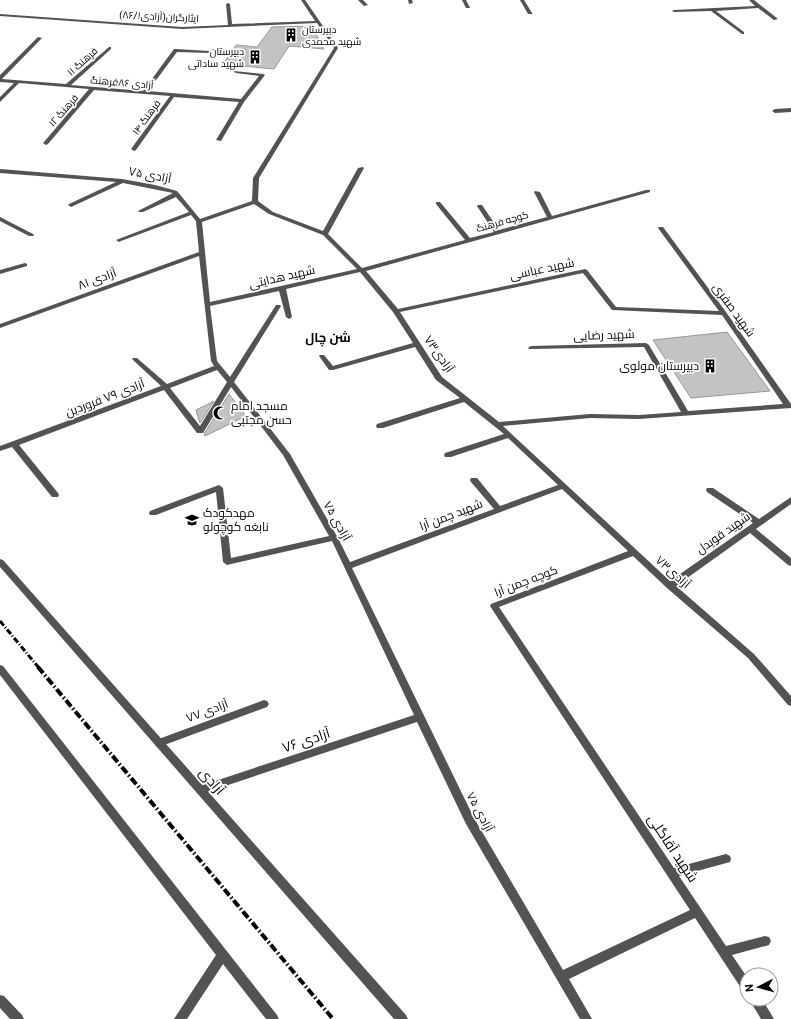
<svg xmlns="http://www.w3.org/2000/svg" width="791" height="1019" font-family="Roboto,Cairo,sans-serif">
<style>
.building{fill:#c3c3c3;stroke:#979797}
.lines{fill:none;stroke-linecap:round;stroke-linejoin:round}
.minor{fill:#535353;fill-rule:evenodd}
.tertiary{fill:#535353;fill-rule:evenodd}
.rail-far1{stroke:#000;stroke-width:3;stroke-dasharray:6 2 1 2;stroke-linecap:butt}
.rail{stroke:#000;stroke-width:4;stroke-dasharray:8 2.5 1.5 2.5;stroke-linecap:butt}
.labels{text-anchor:middle;stroke-width:3.5;stroke-linejoin:round;paint-order:stroke}
.far-street-label{font-size:10px;fill:#000;stroke:#fff}
.far-poi-label{font-size:10px;fill:#000;stroke:#fff;text-anchor:start}
.street-label{font-size:12px;fill:#000;stroke:#fff}
.poi-label{font-size:12px;fill:#000;stroke:#fff;text-anchor:start}
.neighbourhood-label{font-size:13px;font-weight:bold;fill:#000;stroke:#fff}
.near-street-label{font-size:14px;fill:#000;stroke:#fff}
</style>
<rect width="100%" height="100%" fill="#fff"/>
<g class="building">
<path d="M312,26L324,49L289,46L274,69L223,64L236,45L257,47L272,27Z"/>
<path d="M727,332L770,391L691,398L653,340Z"/>
<path d="M229,394L246,416L205,436L204,434Z"/>
<path d="M214,401L200,423L196,410Z"/>
</g>
<g class="lines">
<g class="minor">
<path d="M301,0H305L338,48L259,178L258,201L273,212L323,231L358,168L363,167L364,168L328,234L362,268L465,240L436,204V202H440L470,238L494,232L477,206L478,205H482L499,230L547,217L534,192L535,191L540,192L552,216L646,190H650V192L366,271L398,309L585,269L587,270L616,307L719,311L658,228L659,227H663L726,312L791,404V408L639,419L590,418L503,426L670,581L753,523L707,492L706,490L707,488H713L759,519L791,497V504L756,529L791,558V566L788,565L750,533L676,586L754,654L791,696V706L788,705L748,658L667,588L633,556L499,607L674,868L726,854L730,856L731,859L730,862L679,876L726,946L765,936L769,937L771,941L769,945L732,955L747,977V992L743,991L695,918L569,979L592,1019H580L466,824L417,722L201,794L197,793L196,790L197,787L414,715L332,541L227,565L223,562L216,492L156,515H150L149,513L150,511L219,485L223,488L231,558L329,536L283,455L231,387L203,433H197L164,390L19,445L58,493L59,495L58,497H52L12,447L0,451V446L161,386L133,360L132,359L133,358H137L167,384L214,366L211,361L199,256L0,328V324L199,252L196,221L191,215L121,241L119,242L116,240L189,212L176,197L143,212H139L138,211L173,193L123,183L71,207L68,205L69,204L116,182L0,173V169L122,179L155,185L177,191L200,219L252,201L253,178L334,48L317,23L182,29L0,16V14L182,27L228,25L226,4L228,3L230,4L232,24L315,21ZM254,204L269,214L323,235L357,269L210,302L202,222ZM360,272L393,312L413,343L333,366L324,355H320L319,356L329,370H333L415,347L436,380L460,398L377,424L376,426L377,428H383L464,402L504,434L445,453L444,455L445,457H451L508,438L558,485L500,506L477,478H471L470,480L471,482L494,509L350,562L338,538L290,454L234,382L281,306L280,305H276L230,377L217,361L210,306L279,291L286,317L289,319L292,317L286,289ZM583,273L612,310L722,315L783,404L688,411L649,345L646,343L531,346L528,348L529,349L644,347L681,412L639,415L590,414L499,422L442,377L400,312ZM217,370L227,382L200,426L170,388ZM562,489L628,551L491,604L490,606L690,910L563,970L474,818L352,568Z"/>
<path d="M358,0H363L368,5L364,6Z"/>
<path d="M408,0H412L413,3L409,4Z"/>
<path d="M462,0H466L470,8H466Z"/>
<path d="M520,0H524L532,13V14H528Z"/>
<path d="M749,0H754L778,19L774,20L758,8L716,11L744,32V34H742L711,11L674,12L672,11L674,10L755,6Z"/>
<path d="M38,37L42,38L2,79L66,84L109,47H111V49L71,85L143,91L174,49H176L209,51L211,52L209,53L177,52L148,91L241,99L259,76L236,73L234,72V71L263,74L265,75L244,102L221,141L216,140L239,102L174,97L136,150L134,151L131,149L170,96L94,90L48,144L46,145L43,143L44,142L89,89L19,83L0,102V97L14,83L0,82V75Z"/>
<path d="M791,108V112L775,113L772,111L775,109Z"/>
<path d="M0,217L33,234L34,235L33,236H29L0,221Z"/>
<path d="M25,263L27,264V266L0,274V270Z"/>
<path d="M0,665L3,666L277,1015L279,1019H266L223,964L187,1019H174L216,955L0,675Z"/>
<path d="M264,700L267,701L269,704L267,707L159,747L156,746L154,743L156,740Z"/>
<path d="M0,995L4,996L22,1015L24,1019H10L0,1008Z"/>
<path d="M749,999H762L774,1019H761Z"/>
</g>
<path class="tertiary" d="M0,559L3,560L406,1015L408,1019H394L0,567Z"/>
<path class="rail-far1" d="M0,621L39,668"/>
<path class="rail" d="M38,667L333,1019"/>
</g>
<defs>
<g id="building-bare" transform="scale(1.08)"><path d="M-4-6H4V6H1V3H-1V6H-4ZM-2.5-4.3h1.7v1.8h-1.7ZM.8-4.3h1.7v1.8H.8ZM-2.5-1h1.7V.8h-1.7ZM.8-1h1.7V.8H.8Z" fill="#000" stroke="#fff" stroke-width="2.5" paint-order="stroke"/></g>
<g id="mosque-bare" transform="scale(1.08)"><path d="M3.5-4.9A6 6 0 1 0 3.5 4.9A5 5 0 1 1 3.5-4.9Z" fill="#000" stroke="#fff" stroke-width="2.5" paint-order="stroke"/></g>
<g id="school-bare" transform="scale(1.08)"><path d="M0-5L7-2L0 1L-7-2ZM-4 1L0 2.5L4 1V4Q0 6-4 4Z" fill="#000" stroke="#fff" stroke-width="2.5" paint-order="stroke"/></g>
</defs>
<g fill-rule="evenodd">
<use href="#building-bare" x="291" y="35"/>
<use href="#building-bare" x="255" y="57"/>
<use href="#building-bare" x="710" y="366"/>
<use href="#mosque-bare" x="220" y="413"/>
<use href="#school-bare" x="192" y="520"/>
</g>
<g class="labels">
<g class="far-street-label">
<text transform="translate(159 16) rotate(3)" y="4">ایثارگران(آزادی۸۶/۱)</text>
<text transform="translate(82 61) rotate(-42)" y="4">فرهنگ ۱۱</text>
<text transform="translate(122 82) rotate(5)" y="4">آزادی ۸۶فرهنگ</text>
<text transform="translate(63 110) rotate(-49)" y="4">فرهنگ ۱۲</text>
<text transform="translate(146 117) rotate(-54)" y="4">فرهنگ ۱۴</text>
<text transform="translate(502 221) rotate(-16)" y="4">کوچه فرهنگ</text>
</g>
<g class="far-poi-label">
<text x="302" y="33">دبیرستان<tspan x="302" dy="12">شهید محمدی</tspan></text>
<text x="244" y="55" text-anchor="end">دبیرستان<tspan x="244" dy="12">شهید ساداتی</tspan></text>
</g>
<g class="street-label">
<text transform="translate(150 175) rotate(11)" y="4">آزادی ۷۵</text>
<text transform="translate(542 269) rotate(-12)" y="4">شهید عباسی</text>
<text transform="translate(282 277) rotate(-13)" y="4">شهید هدایتی</text>
<text transform="translate(97 279) rotate(-20)" y="4">آزادی ۸۱</text>
<text transform="translate(734 310) rotate(54)" y="4">شهید صفری</text>
<text transform="translate(604 335) rotate(-2)" y="4">شهید رضایی</text>
<text transform="translate(439 354) rotate(55)" y="4">آزادی۷۳</text>
<text transform="translate(105 398) rotate(-21)" y="4">آزادی ۷۹ فروردین</text>
<text transform="translate(451 515) rotate(-21)" y="4">شهید چمن آرا</text>
<text transform="translate(337 521) rotate(61)" y="4">آزادی ۷۵</text>
<text transform="translate(723 533) rotate(-35)" y="4">شهید قویدل</text>
<text transform="translate(673 572) rotate(42)" y="4">آزادی۷۳</text>
<text transform="translate(526 581) rotate(-21)" y="4">کوچه چمن آرا</text>
<text transform="translate(207 711) rotate(-20)" y="4">آزادی ۷۷</text>
<text transform="translate(480 812) rotate(62)" y="4">آزادی ۷۵</text>
</g>
<g class="poi-label">
<text x="699" y="370" text-anchor="end">دبیرستان مولوی</text>
<text x="231" y="410">مسجد امام<tspan x="231" dy="14">حسن مجتبی</tspan></text>
<text x="203" y="517">مهدکودک<tspan x="203" dy="14">نابغه کوچولو</tspan></text>
</g>
<g class="neighbourhood-label">
<text x="328" y="342">شن چال</text>
</g>
<g class="near-street-label">
<text transform="translate(306 740) rotate(-18)" y="5">آزادی ۷۶</text>
<text transform="translate(212 781) rotate(49)" y="5">آزادی</text>
<text transform="translate(673 848) rotate(56)" y="5">شهید آقاگلی</text>
</g>
</g>
<g transform="translate(759 987) rotate(264)"><circle r="19" fill="#ffffff" stroke="#999999"/>
<path d="M0-3L7 15L0 10L-7 15Z" fill="#000000"/>
<text y="-6" font-size="11" font-weight="bold" text-anchor="middle" fill="#000000">N</text>
</g>
</svg>
